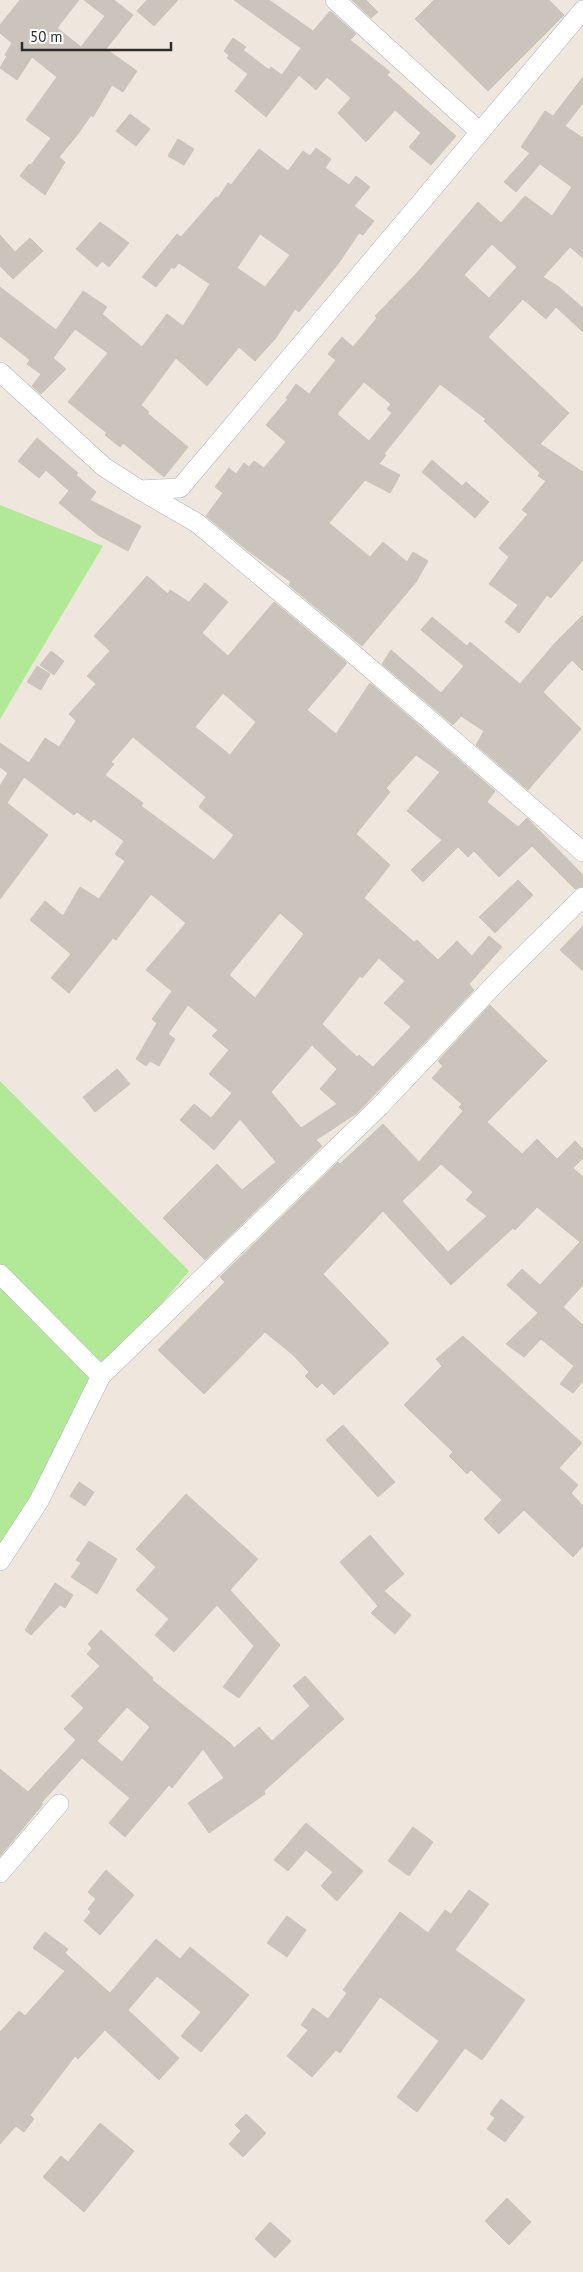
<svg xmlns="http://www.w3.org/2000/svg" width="583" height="2272" font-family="'PT Sans',sans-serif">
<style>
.green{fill:#b2e996}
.building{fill:#cac4bd;stroke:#cbc4b7;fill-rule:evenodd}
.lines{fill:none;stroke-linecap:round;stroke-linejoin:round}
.minor-casing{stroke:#b2b4c1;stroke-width:20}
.minor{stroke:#fff;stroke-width:19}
</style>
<rect width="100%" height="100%" fill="#efe7de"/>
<g class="green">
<path d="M0,505L103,546L0,719Z"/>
<path d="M0,1081L189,1271L101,1376L0,1560Z"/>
</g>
<g class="building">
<path d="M20,0H79L57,28L81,47L105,16L84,0H114L133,15L106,49L137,71L123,92L112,85L93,117L91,115L78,134L59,157L65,162L45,195L20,176L29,164L31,165L51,138L26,120L57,77L32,57L17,80L0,68L7,56L5,55L12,43L0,33V25Z"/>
<path d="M147,0H178L154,26L137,11Z"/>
<path d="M234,0H269L313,31L330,11L356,34L350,40L390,72L387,75L456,136L431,165L409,147L421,133L395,110L366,142L338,113L351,98L327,77L316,90L299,75L266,117L235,91L248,74L227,58L229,55L224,51L233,38L246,47L243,50L269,70L271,67L282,75L301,48Z"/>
<path d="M352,0H366L378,12L371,18Z"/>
<path d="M434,0H549L564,15L488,91L415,19Z"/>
<path d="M583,77V103L565,126L583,138V258L570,247L543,277L559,287L583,308V332L556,307L546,319L523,299L488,337L569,413L540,444L583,472V560L551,598L547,595L519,633L505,622L518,605L489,584L509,557L499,548L528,514L522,510L546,481L538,476L540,473L484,421L486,419L440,384L384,454L386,455L379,464L400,475L390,493L365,480L329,523L370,557L383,542L407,562L413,552L428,561L416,582L362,646L289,585L291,582L247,550L206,516L223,493L215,487L229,468L236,474L244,463L249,467L254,461L264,468L286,442L266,425L288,399L286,398L296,384L309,394L336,360L328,354L342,337L353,347L377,318L375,316L416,274L478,202L501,223L525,196L552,216L572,187L540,164L516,192L504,182L530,153L521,147L545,111L553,116ZM492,244L517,267L489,298L464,275ZM364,382L391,404L387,409L392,413L369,441L337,414Z"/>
<path d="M130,114L150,129L136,146L116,131Z"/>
<path d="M178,139L194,149L184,165L168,156Z"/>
<path d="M316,148L331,159L325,168L349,185L356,176L370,187L354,206L374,221L363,235L359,233L338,264L299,312L295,309L275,339L255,361L239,347L207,386L176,358L141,405L149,412L147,413L188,447L164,477L123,443L120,447L105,435L107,433L68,402L108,353L75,329L53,358L66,369L41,394L32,386L41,374L27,364L30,360L0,336V287L56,330L83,291L107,307L102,314L142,347L167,314L183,326L210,284L179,263L174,269L172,267L156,287L142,277L177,234L181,237L216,197L218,198L228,183L231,185L259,149L288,171L303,151L310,156ZM260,234L290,255L265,287L237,268Z"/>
<path d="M100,222L129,243L109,267L102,261L97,267L76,249Z"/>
<path d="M0,235L15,252L30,238L43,251L13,279L0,266Z"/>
<path d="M37,438L78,473L76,475L96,492L90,500L141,526L128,551L98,535L59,503L69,491L46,470L39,478L18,461Z"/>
<path d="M432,460L462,486L466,482L489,502L475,518L422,472Z"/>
<path d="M147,576L168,594L170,590L189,602L205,583L228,602L202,633L228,656L274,602L347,663L307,710L336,734L370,683L495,791L487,802L518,827L527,818L583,875V886L575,889L532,846L499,877L474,851L468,857L458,847L423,882L411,870L442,840L407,811L440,772L416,755L386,788L390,792L356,834L390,865L364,898L414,942L417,940L438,960L457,941L472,956L489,936L502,947L469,984L474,990L422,1045L357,1113L316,1140L322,1146L205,1260L163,1218L217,1164L242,1190L276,1162L240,1119L214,1150L180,1120L194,1104L211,1118L232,1093L209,1074L229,1050L212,1036L218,1030L188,1005L168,1034L175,1039L159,1066L150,1061L146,1066L136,1059L157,1023L152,1019L172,991L146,970L186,923L151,894L116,940L113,938L69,993L51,978L71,954L30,920L45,901L63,916L80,887L99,899L125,861L115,854L124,841L94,819L91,822L77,812L74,815L24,777L7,803L48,835L0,899V786L8,773L0,767V743L29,763L45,738L59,747L76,721L69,714L96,684L87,676L110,651L94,636ZM223,693L256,722L230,755L195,727ZM133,737L206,797L199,807L234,835L214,860L141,806L143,803L105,775L114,764L111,762ZM280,913L304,934L255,998L229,975ZM379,958L405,981L384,1003L411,1027L373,1067L359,1055L357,1057L322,1024L360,976L362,978ZM312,1045L337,1069L320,1089L337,1104L301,1128L271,1092Z"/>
<path d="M583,615V671L572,660L543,692L581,729L528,790L476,745L484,731L461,716L453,725L382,664L391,650L441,693L464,666L421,630L432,617L467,646L470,642L520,684L555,643Z"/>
<path d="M51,651L64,661L54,675L40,665Z"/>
<path d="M37,666L50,674L41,690L27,682Z"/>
<path d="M518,880L533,895L495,933L479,917Z"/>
<path d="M583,926V971L560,950Z"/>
<path d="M490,1005L547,1061L487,1122L522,1154L537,1139L557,1159L575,1141L583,1149V1158L573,1168L583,1177V1285L563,1307L583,1325V1381L573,1393L560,1384L574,1366L541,1339L524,1357L506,1344L538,1313L507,1285L522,1269L540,1285L580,1242L537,1207L515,1230L513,1228L451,1285L383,1211L323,1274L389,1343L334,1395L322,1383L317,1388L305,1376L309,1372L292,1354L265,1332L204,1394L158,1350L225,1282L220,1277L338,1162L340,1164L383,1124L419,1162L463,1111L459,1107L462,1104L432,1078L443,1066L438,1061ZM441,1164L473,1192L466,1200L487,1216L448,1252L402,1201Z"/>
<path d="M117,1069L130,1084L95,1112L83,1097Z"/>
<path d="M463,1336L582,1443L559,1468L578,1485L571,1493L583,1506V1546L573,1557L524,1510L499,1534L484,1519L502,1500L471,1470L467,1474L449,1456L453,1452L404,1405L442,1366L436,1359Z"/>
<path d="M343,1425L395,1482L378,1497L326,1440Z"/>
<path d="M79,1482L94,1492L85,1506L70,1496Z"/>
<path d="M186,1494L258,1559L230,1590L280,1645L239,1698L223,1687L254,1646L217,1605L174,1652L155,1635L169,1619L136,1590L156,1567L136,1549Z"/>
<path d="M370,1535L404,1574L384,1591L411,1615L395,1634L371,1613L378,1606L340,1562Z"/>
<path d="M89,1541L117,1559L97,1594L71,1577L81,1563L76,1560Z"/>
<path d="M55,1583L73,1595L65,1608L60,1605L31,1635L25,1630Z"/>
<path d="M101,1630L153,1678L152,1680L230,1743L234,1748L259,1727L272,1741L310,1706L293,1686L305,1676L344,1719L264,1791L265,1794L209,1833L188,1803L224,1778L203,1749L172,1788L169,1785L125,1837L109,1823L130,1798L82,1758L41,1803L43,1804L0,1856V1769L28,1792L76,1740L64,1729L84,1708L71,1696L100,1666L87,1654L92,1648L88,1644ZM127,1707L150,1727L122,1762L97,1741Z"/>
<path d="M306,1823L363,1871L337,1901L321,1886L333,1872L306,1850L288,1871L274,1860Z"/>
<path d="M413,1827L433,1842L409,1876L388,1861Z"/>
<path d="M106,1870L134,1895L100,1935L84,1921L91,1912L88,1909L96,1899L88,1892Z"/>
<path d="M469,1890L489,1904L455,1950L525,2000L482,2060L465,2048L417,2112L397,2097L439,2041L380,1997L340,2053L336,2050L312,2077L287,2056L308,2030L301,2025L313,2008L328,2019L347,1993L343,1990L400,1912L428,1933L445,1910L451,1914Z"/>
<path d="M287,1916L306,1930L287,1957L267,1943Z"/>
<path d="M45,1932L68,1949L65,1953L110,1993L156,1939L180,1959L190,1947L249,1995L201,2052L181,2036L201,2012L157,1976L128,2010L179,2058L159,2080L105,2030L78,2059L75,2056L30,2115L34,2119L24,2132L16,2126L0,2144V2032L19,2011L25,2016L65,1971L33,1948Z"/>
<path d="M501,2099L524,2117L505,2142L487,2129L495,2118L490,2114Z"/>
<path d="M246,2114L266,2133L243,2157L229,2144L241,2131L235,2125Z"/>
<path d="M100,2123L134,2151L84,2212L43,2177L61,2156L68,2162Z"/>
<path d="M507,2198L531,2222L509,2245L485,2221Z"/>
<path d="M270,2222L291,2241L275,2258L255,2239Z"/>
</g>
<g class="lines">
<g class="minor-casing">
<g id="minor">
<path d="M335,0L480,132"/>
<path d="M0,372L104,467L140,490L180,488L583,10"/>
<path d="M140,490L197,523L343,645L583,852"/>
<path d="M0,1274L101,1376"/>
<path d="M0,1561L39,1501L101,1376L380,1106L493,986L583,897"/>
<path d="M0,1873L59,1804"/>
</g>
</g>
<use href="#minor" class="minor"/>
</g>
<path d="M22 42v8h149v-8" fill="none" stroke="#2c2c2c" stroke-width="2.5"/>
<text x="30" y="42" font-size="15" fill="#2c2c2c" stroke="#ffffff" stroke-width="4" paint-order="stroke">50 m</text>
</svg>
